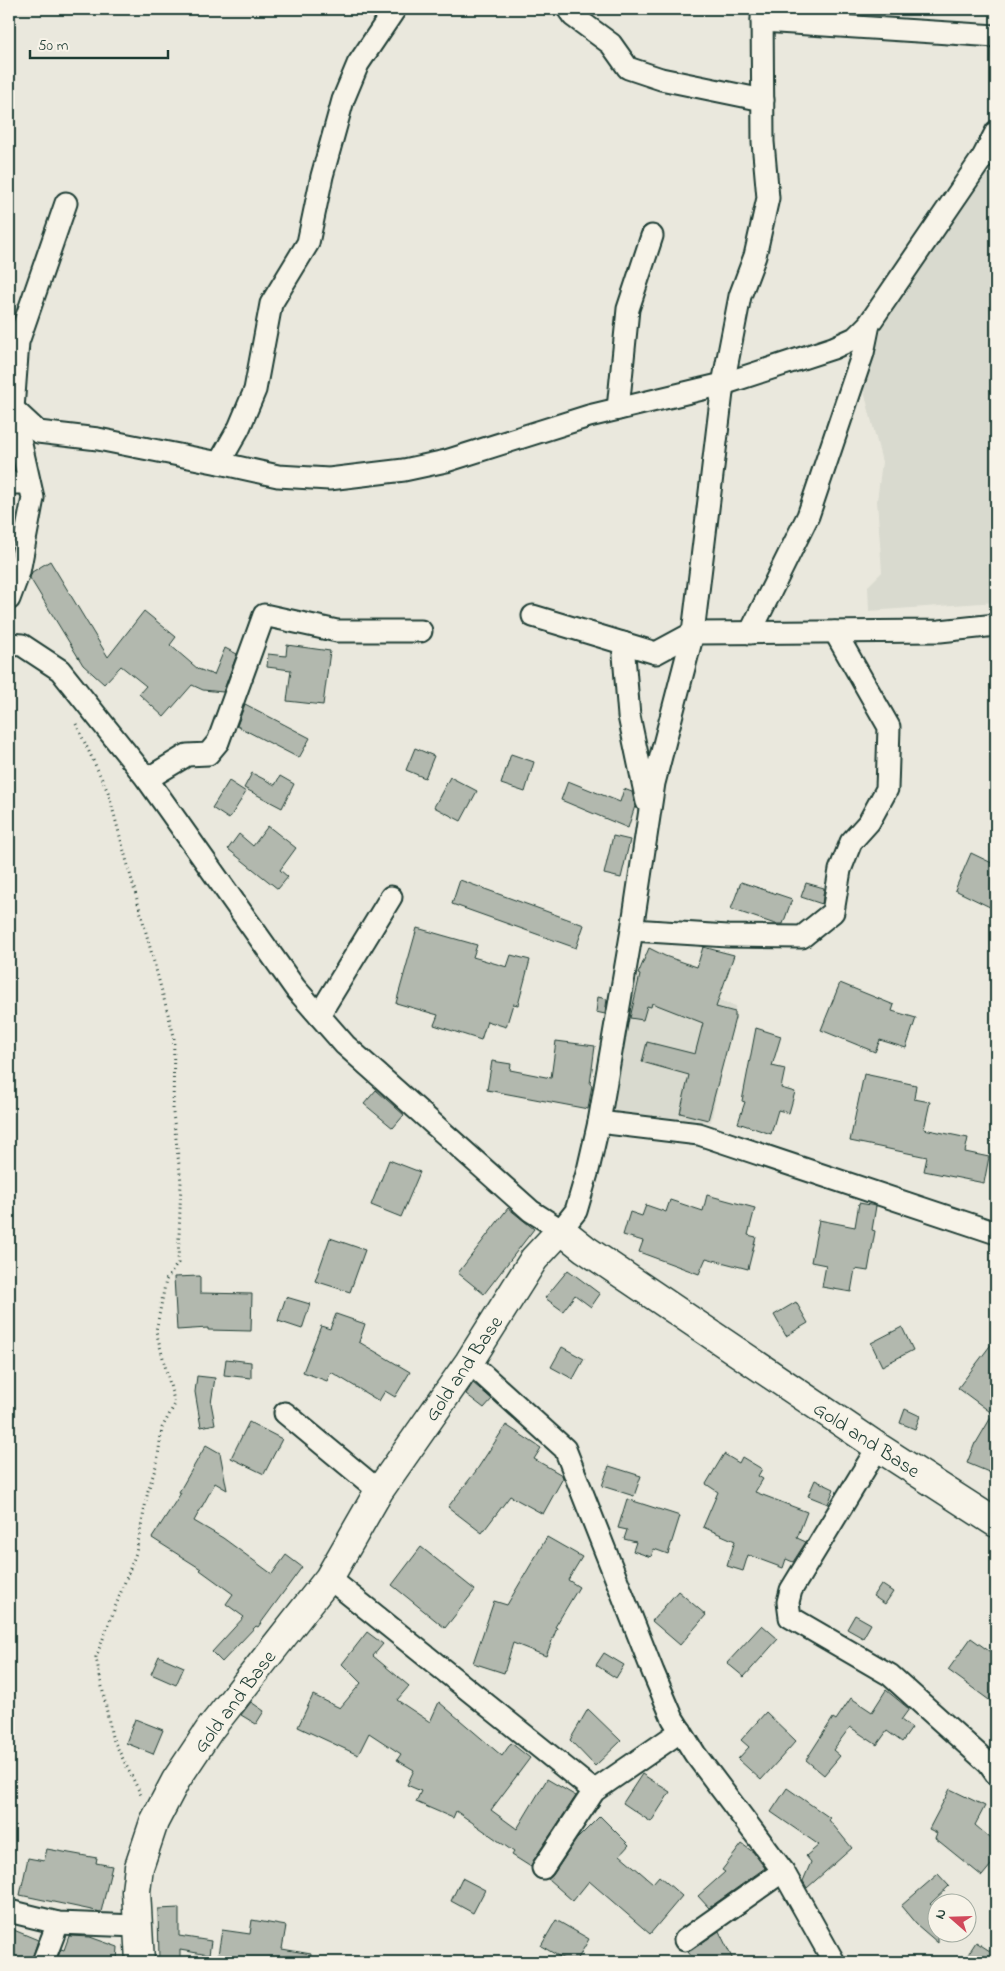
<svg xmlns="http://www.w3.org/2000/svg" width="1005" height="1971" font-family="'Indie Flower',sans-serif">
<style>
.built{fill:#d9dacf}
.building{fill:#b2b8ae;stroke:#1f3d34}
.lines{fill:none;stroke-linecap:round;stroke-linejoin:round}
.minor-casing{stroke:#1f3d34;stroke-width:25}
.major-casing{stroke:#1f3d34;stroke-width:31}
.path{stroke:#1f3d34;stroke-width:3;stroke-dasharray:1 4;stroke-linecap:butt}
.minor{stroke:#f7f3e8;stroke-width:21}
.major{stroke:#f7f3e8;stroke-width:28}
.labels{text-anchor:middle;stroke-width:4.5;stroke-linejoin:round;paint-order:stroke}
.street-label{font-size:20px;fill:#1f3d34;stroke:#f7f3e8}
</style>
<rect width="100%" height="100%" fill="#eae8dd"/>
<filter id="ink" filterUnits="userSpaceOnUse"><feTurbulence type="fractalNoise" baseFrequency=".02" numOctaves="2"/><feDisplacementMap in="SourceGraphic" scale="10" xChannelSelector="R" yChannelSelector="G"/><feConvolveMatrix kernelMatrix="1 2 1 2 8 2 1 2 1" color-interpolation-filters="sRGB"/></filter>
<g filter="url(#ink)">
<g class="built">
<path d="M996,173V602L869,611L868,586L882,572L877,501L882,462L863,387L887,312L941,232L986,174Z"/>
<path d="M637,975L736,1006L731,1021L711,1122L611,1112Z"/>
</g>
<g class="building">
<path d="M50,561L108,657L144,611L176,637L170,645L198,669L214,675L225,648L237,654L223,692L203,690L192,685L164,717L139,694L146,686L121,666L104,684L83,665L30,578L32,572Z"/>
<path d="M287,645L330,651L323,705L287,701L291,670L267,667L268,654L286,656Z"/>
<path d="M245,704L310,738L299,758L237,726Z"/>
<path d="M415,748L434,756L425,778L406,770Z"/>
<path d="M511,754L534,762L525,792L501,784Z"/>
<path d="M252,773L275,785L280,776L294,784L282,808L244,788Z"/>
<path d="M450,777L477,791L461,821L434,807Z"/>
<path d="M229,781L246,792L229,819L212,808Z"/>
<path d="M568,781L620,802L624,789L632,792L635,806L628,828L561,800Z"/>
<path d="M268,826L296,848L280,870L288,877L278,889L228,849L239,834L253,846Z"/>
<path d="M613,836L630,840L621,878L604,874Z"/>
<path d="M971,853L996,865V910L955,890Z"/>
<path d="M460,880L584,925L576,948L452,904Z"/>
<path d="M741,882L792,899L783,924H775L731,909Z"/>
<path d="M806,883L824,888L822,904L801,897Z"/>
<path d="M417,928L477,945L473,957L507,967L511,955L530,960L518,1005L513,1004L506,1027L487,1021L481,1040L434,1025L438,1015L396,1003Z"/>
<path d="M703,947L734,955L716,1007L735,1012V1018L708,1120L680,1113L689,1075L642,1062L647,1042L695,1054L703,1023L652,1003L651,1007L647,1006L643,1020L630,1018L640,975L638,974L649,948L665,956L697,967Z"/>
<path d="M840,983L894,1005L892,1011L916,1018L906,1048L880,1040L875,1052L821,1030Z"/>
<path d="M598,997L607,999L605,1014L596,1012Z"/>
<path d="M756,1028L781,1036L772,1066L785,1069L781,1088L795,1092L789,1113L778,1110L771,1134L738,1123L745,1102L742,1101Z"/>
<path d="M556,1041L595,1046L590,1084L592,1085L588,1109L487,1090L492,1061L511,1064L510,1070L551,1078Z"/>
<path d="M864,1074L916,1085L914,1099L930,1102L924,1129L968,1138L965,1152L989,1157L984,1183L924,1171L927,1157L850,1141Z"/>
<path d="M376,1090L404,1115L393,1128L364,1104Z"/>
<path d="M389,1160L420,1172L401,1217L371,1205Z"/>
<path d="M707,1195L755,1208L748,1235L756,1237L748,1269L706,1258L699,1274L639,1252L643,1241L623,1235L630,1212L642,1216L646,1205L666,1212L670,1200L703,1211Z"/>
<path d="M859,1203L876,1206L872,1230L875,1231L868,1271L855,1269L851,1292L822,1287L826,1265L811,1262L819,1220L855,1227Z"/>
<path d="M508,1208L534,1229L484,1294L458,1273Z"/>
<path d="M330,1238L365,1250L350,1292L315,1281Z"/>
<path d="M568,1270L600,1294L591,1307L575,1295L563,1311L545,1298Z"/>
<path d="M200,1276V1293L252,1294L251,1331L208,1330V1328L177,1330L174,1277Z"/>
<path d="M286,1297L310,1304L302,1329L278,1321Z"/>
<path d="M796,1302L808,1323L786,1336L774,1315Z"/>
<path d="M336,1314L365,1324L359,1342L410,1372L395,1397L385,1391L379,1401L331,1372L327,1381L303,1372L321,1326L330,1329Z"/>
<path d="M902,1327L913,1350L882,1366L871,1343Z"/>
<path d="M996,1338V1475L967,1463L975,1443H976L993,1414L958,1388Z"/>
<path d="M562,1347L584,1359L573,1379L551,1367Z"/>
<path d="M226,1359L251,1362V1378L224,1375Z"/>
<path d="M197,1376L215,1378L211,1403L215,1424L201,1427L195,1392Z"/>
<path d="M473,1383L492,1399L484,1408L466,1394Z"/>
<path d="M905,1409L920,1416L915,1429L900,1423Z"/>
<path d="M249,1422L282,1439L264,1474L231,1458Z"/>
<path d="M506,1425L541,1448L534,1459L562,1475L563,1478L543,1514L510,1496L482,1533L448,1507L476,1471Z"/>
<path d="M206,1445L220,1453L227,1490L215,1483L194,1521L223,1538L272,1574L286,1555L302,1567L258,1627L256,1626L222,1662L212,1652L244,1617L226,1604L233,1594L200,1570L201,1569L152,1538L181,1493L179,1492Z"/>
<path d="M724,1454L739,1463L742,1457L762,1469L758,1476L763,1479L755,1492L807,1512L797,1538L806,1542L793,1562L786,1559L783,1568L748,1555L743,1571L727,1566L735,1541L703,1527L718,1492L706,1484Z"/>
<path d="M609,1466L641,1476L634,1496L602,1486Z"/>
<path d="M815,1480L834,1489L828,1504L808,1496Z"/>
<path d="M627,1499L680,1516L668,1554L654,1549L651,1557L633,1551L636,1542L624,1539L627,1530L618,1528Z"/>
<path d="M547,1537L582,1557L568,1580L579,1587L555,1627L557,1628L546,1656L513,1643L504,1673L473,1663L494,1601L507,1605Z"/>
<path d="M421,1547L475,1590L445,1628L392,1585Z"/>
<path d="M881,1584L893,1592L885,1604L873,1596Z"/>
<path d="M678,1591L706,1615L680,1645L652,1621Z"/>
<path d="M855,1615L871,1624L863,1638L847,1629Z"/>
<path d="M762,1625L778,1639L744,1677L727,1663Z"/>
<path d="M367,1632L383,1644L373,1656L409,1686L397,1700L430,1722L439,1702L502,1756L511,1743L530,1758L491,1810L517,1829L547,1779L576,1796L533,1861L531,1867L512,1855L514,1852L456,1811L453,1818L416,1802L421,1791L407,1785L414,1770L397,1760L401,1754L369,1733L358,1755L298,1727L313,1695L340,1708L361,1683L342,1664Z"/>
<path d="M971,1638L996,1656V1705L948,1670Z"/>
<path d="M604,1653L624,1665L616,1678L596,1665Z"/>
<path d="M159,1656L184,1667L176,1685L151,1674Z"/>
<path d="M886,1690L909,1709L901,1720L912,1728L902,1742L887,1731L877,1745L850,1727L833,1750L840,1756L824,1775L806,1760L833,1718L836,1720L851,1698L872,1712Z"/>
<path d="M251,1702L264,1711L256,1724L241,1715Z"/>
<path d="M588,1709L621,1741L595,1766L570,1740Z"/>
<path d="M766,1712L796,1741L761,1780L738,1759L749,1747L741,1740Z"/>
<path d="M135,1719L163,1730L153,1754L126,1743Z"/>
<path d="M642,1774L670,1792L651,1822L623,1803Z"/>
<path d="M787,1788L830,1818L829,1820L852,1848L807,1888L803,1881L811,1862L806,1856L819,1845L771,1812Z"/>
<path d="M950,1789L985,1806L975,1825L996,1843V1859L982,1876L935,1838L937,1833L929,1829Z"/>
<path d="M600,1816L629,1845L620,1855L653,1883L659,1876L682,1896L650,1934L589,1881L573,1901L548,1879L553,1875L576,1840Z"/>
<path d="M742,1844L753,1852L765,1868L709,1908L698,1896L725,1872L722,1870Z"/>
<path d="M47,1849L97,1858L96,1863L112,1866L101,1912L20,1895L28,1858L44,1861Z"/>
<path d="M938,1874L949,1886L930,1904L938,1910V1943L916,1924L901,1906Z"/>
<path d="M462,1878L485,1890L473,1913L451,1901Z"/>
<path d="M179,1908V1936L211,1941L209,1955L180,1950V1959L159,1960L158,1909Z"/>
<path d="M252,1920L286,1926L282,1949L311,1954L310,1962H259L218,1955L222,1930L250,1934Z"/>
<path d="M556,1920L589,1939L576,1962H569L541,1946Z"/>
<path d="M9,1928L38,1940L31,1962H9Z"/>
<path d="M719,1931L734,1962H696L688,1952Z"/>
<path d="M69,1936L90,1937L118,1947L117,1962H56L61,1949L64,1950Z"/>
<path d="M976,1942L996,1955V1962H963Z"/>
</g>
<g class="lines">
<g class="minor-casing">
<g id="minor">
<path d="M568,9L573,16L611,44L628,68L661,79L763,100"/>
<path d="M762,21L996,36"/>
<path d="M9,405L38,432L98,439L219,463L278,476L329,479L404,470L446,461L589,416L723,384L833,348L855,338L869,324L983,157L996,132"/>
<path d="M618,409L628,309L652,236"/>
<path d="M219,463L239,428L255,390L271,304L308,243L322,176L343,100L358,64L395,9"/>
<path d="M9,483H29"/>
<path d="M9,599L19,572L33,498L13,409L18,342L66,203"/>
<path d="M533,616L656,653L693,633L940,631L996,625"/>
<path d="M750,633L808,516L863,353L869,324"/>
<path d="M623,643L629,716L647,802"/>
<path d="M9,644L22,645L60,670L147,779L295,988L345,1045L531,1211L561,1230L576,1211L588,1170L599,1122L632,930L654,783L693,633L723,384L740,296L755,256L768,198L763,142L762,9"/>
<path d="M147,779L187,755L208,754L218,742L264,615L337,631H421"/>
<path d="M632,930L728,936L802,937L833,912L840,870L851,842L869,822L887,789L889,727L835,632"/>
<path d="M319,1015L391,897"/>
<path d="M599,1122L699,1134L996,1233"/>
<path d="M469,1362L565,1449L653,1672L673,1719L695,1754L783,1871L834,1962"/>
<path d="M285,1413L379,1491"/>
<path d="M878,1447L791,1590L788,1602L790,1617L890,1675L989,1764L996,1774"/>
<path d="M329,1578L594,1791"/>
<path d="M543,1868L594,1791L681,1731"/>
<path d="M9,1911L58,1923L137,1926"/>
<path d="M685,1940L783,1871"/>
<path d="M43,1962L58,1923"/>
</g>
</g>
<g class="major-casing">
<path id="major" d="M140,1962L136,1891L139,1867L154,1822L176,1780L210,1729L329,1578L379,1491L469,1362L534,1259L561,1230L585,1249L878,1447L996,1523"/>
</g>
<path class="path" d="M76,724L108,792L174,1036L173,1113L181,1182L178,1263L166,1280L156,1331L175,1404L162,1428L157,1463L148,1491L136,1553L96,1657L112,1737L142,1797"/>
<use href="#minor" class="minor"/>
<use href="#major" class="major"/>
</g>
</g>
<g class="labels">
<g class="street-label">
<text transform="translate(463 1368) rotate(-56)" y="7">Gold and Base</text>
<text transform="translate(867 1439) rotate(33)" y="7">Gold and Base</text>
<text transform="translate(234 1701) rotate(-53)" y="7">Gold and Base</text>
</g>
</g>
<rect width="1005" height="1971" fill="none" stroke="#f7f3e8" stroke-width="30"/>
<rect x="15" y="15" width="975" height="1941" fill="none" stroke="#1f3d34" stroke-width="2" filter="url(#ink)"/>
<g transform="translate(952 1918) rotate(290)"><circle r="24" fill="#f7f3e8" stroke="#a1aaa0"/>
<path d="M0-4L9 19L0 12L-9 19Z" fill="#d1495b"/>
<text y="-8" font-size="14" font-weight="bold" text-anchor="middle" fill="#1f3d34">N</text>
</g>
<path d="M30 50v8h138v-8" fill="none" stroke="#1f3d34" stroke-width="2.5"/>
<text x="38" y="50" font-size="15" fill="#1f3d34" stroke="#f7f3e8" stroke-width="4" paint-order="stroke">50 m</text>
</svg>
